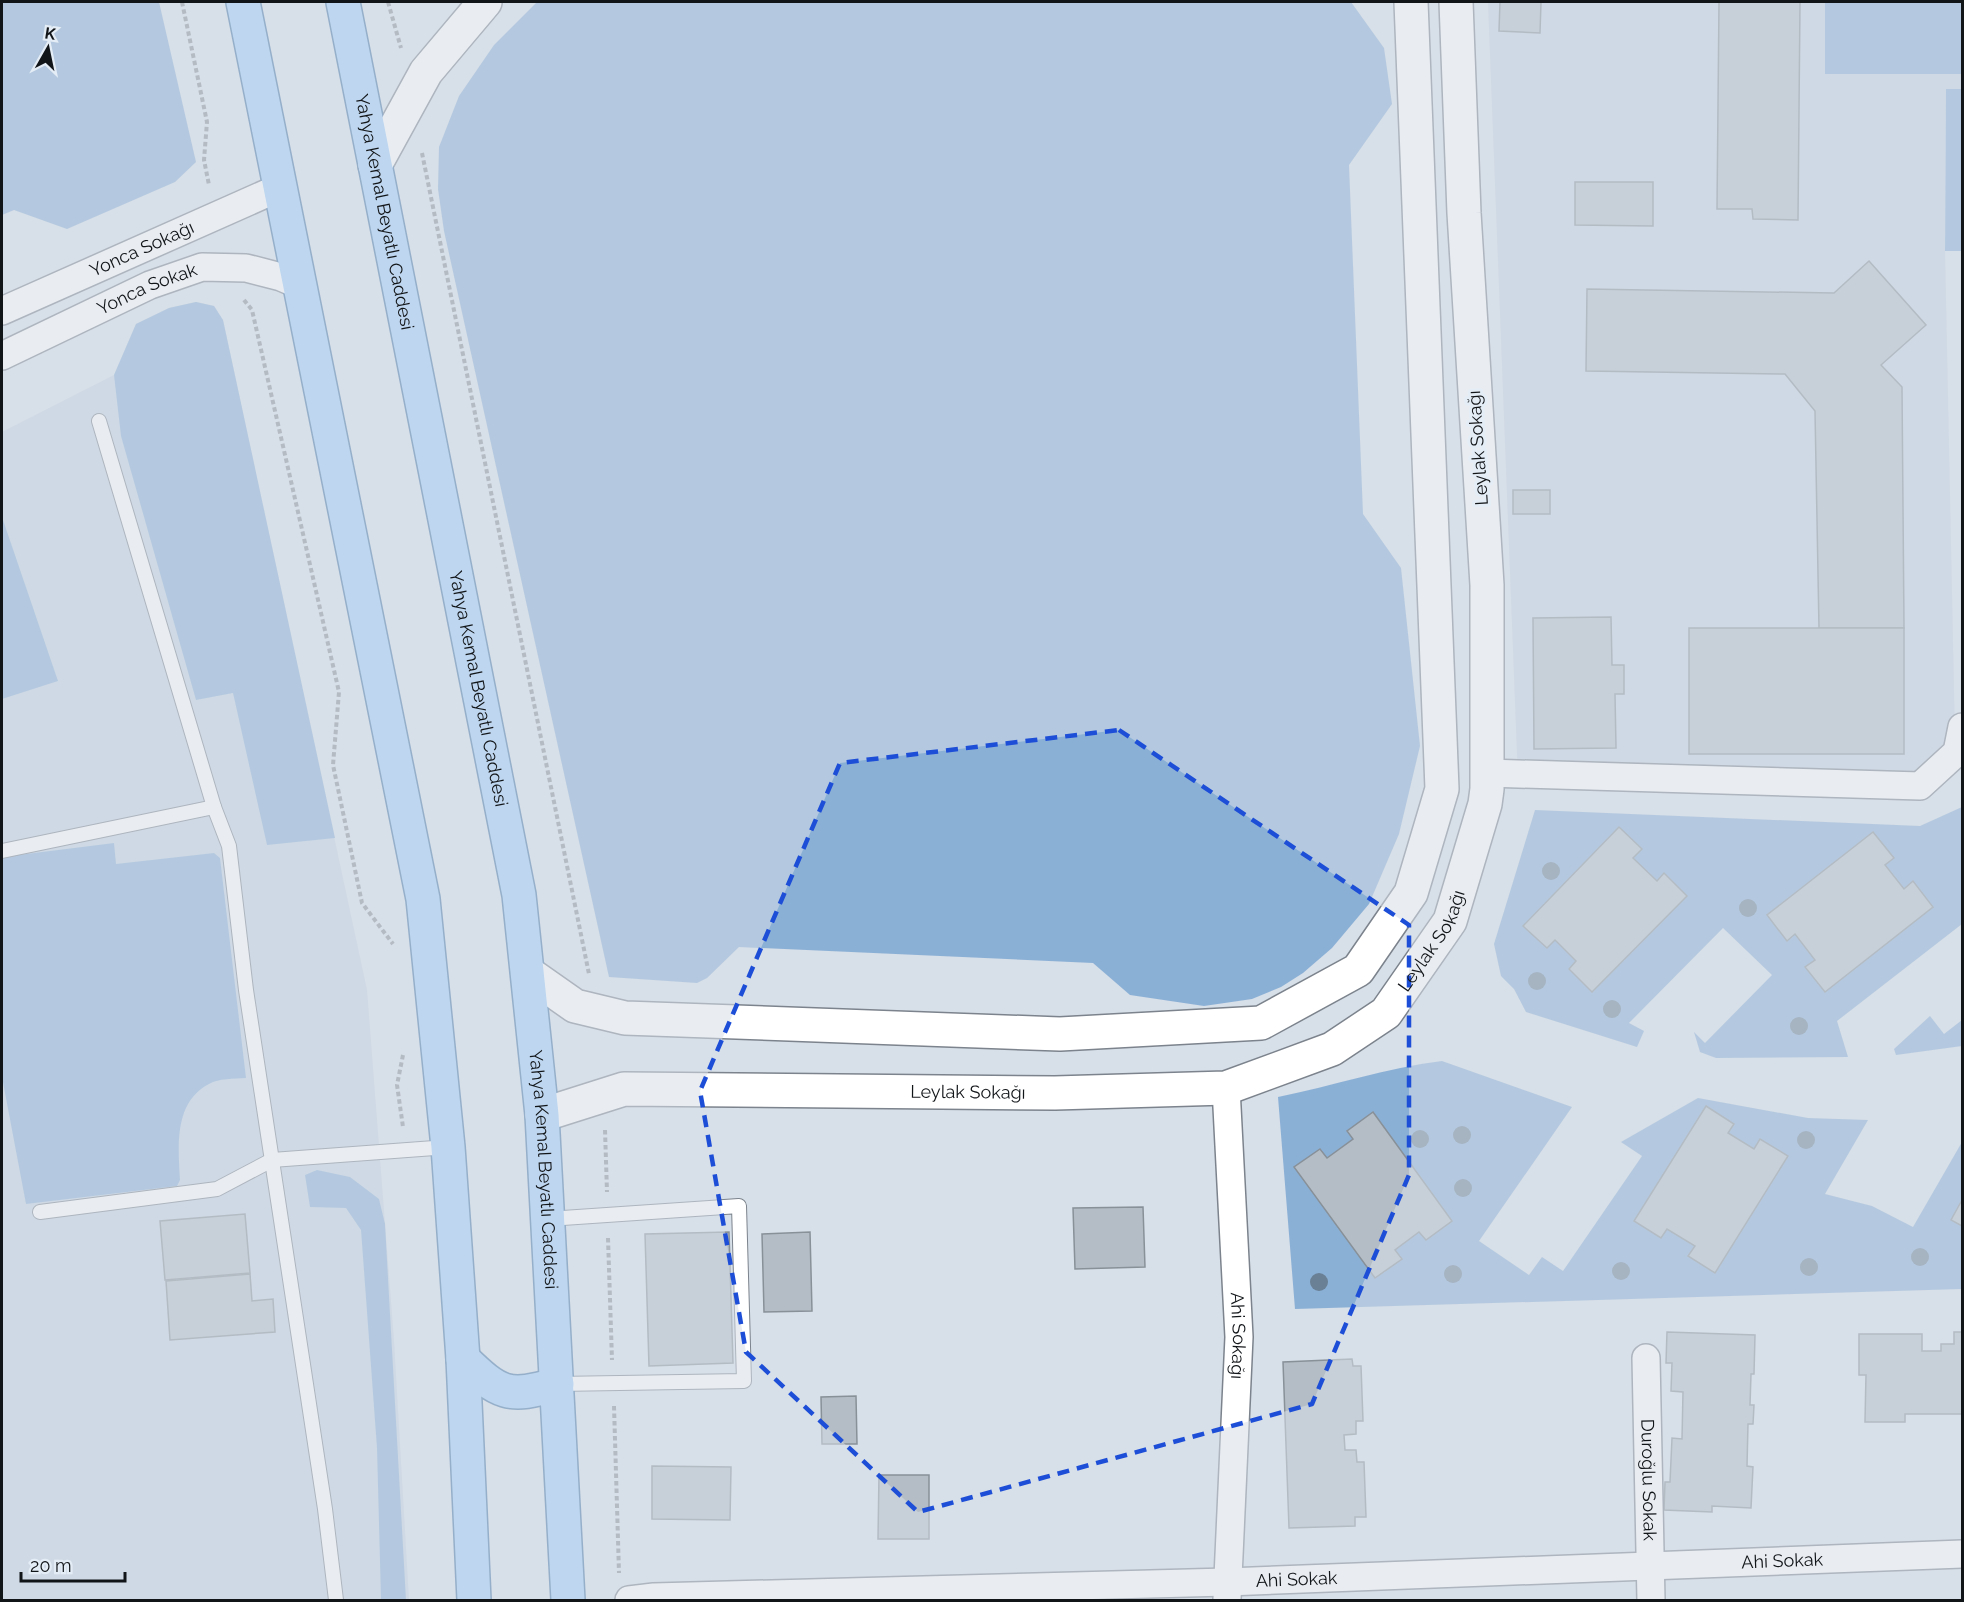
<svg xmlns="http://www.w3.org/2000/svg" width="1964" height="1602" font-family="Raleway,sans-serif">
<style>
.built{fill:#c5d3e2}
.green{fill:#8bb0d6}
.building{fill:#b4bdc5;stroke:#889098;stroke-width:1.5}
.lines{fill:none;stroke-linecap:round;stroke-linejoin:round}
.service-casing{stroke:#7c838c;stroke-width:16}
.minor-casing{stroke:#7c838c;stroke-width:30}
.tertiary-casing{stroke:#7c838c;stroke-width:36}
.primary-casing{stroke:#4576a6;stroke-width:36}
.path{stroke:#8b9198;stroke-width:4;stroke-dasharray:4.5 3;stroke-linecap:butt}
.service{stroke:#fff;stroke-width:14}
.minor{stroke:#fff;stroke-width:27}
.tertiary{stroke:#fff;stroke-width:33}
.primary{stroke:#a0cdf8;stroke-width:33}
.tree{fill:#6a8095}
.marked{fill:none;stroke:#1d4ed8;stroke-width:4.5;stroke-dasharray:12 8;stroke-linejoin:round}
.labels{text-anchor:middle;stroke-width:6;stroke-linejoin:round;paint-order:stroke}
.street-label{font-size:18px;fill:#121518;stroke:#e4edf6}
</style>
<rect width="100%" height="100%" fill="#d7dfe8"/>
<g class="built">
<path d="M1488,2H1962V89H1946L1945,251L1955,741L1924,775L1518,779Z"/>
<path d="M196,302L214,306L223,320L367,990L394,1341L409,1600H2V432L114,375L136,324L169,308Z"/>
</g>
<g class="green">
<path d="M2,2H159L196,162L175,182L67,229L14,210L2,215Z"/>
<path d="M537,2H1351L1384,48L1392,104L1349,165L1363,514L1401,568L1420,746L1399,834L1369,904L1332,948L1303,973L1281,987L1252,999L1204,1006L1130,995L1093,963L739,947L707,978L697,983L609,977L444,231L438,189L439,147L459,96L494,45Z"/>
<rect x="1825" y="2" width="136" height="72"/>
<path d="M1946,89H1962V251H1945Z"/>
<path d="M196,302L214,306L223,320L335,838L267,845L233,693L196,700L121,436L114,375L136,324L169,308Z"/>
<path d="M2,517L58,681L2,699Z"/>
<path d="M1962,807V924L1837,1021L1848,1057L1716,1058L1700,1052L1694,1032L1705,1043L1772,975L1723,928L1629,1023L1644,1031L1637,1047L1526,1012L1514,989L1501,976L1494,944L1535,810L1920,826Z"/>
<path d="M114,843L116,864L214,853L220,858L246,1078C234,1079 219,1078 209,1084C174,1102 178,1146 180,1180L177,1186L26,1204L2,1077V857Z"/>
<path d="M1930,1016L1944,1034L1962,1020V1046L1896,1055L1894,1049Z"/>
<path d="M1442,1061L1572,1107L1479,1241L1529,1275L1542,1257L1563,1271L1642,1156L1621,1142L1698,1098L1808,1118L1868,1120L1825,1194L1872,1206L1913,1227L1962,1142V1289L1295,1309L1278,1097C1333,1086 1386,1068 1442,1061Z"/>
<path d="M317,1170L350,1177L379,1199L385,1224L406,1600H381L377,1448L361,1230L346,1208L310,1207L305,1175Z"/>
</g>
<g class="building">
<path d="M1500,2H1541L1540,33L1499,31Z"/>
<path d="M1719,2H1800L1798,220L1753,219L1752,209H1717Z"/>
<path d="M1575,182H1653V226L1575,225Z"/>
<path d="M1869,261L1926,325L1881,365L1902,387L1904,628H1819L1815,411L1785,374L1586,371L1587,289L1834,293Z"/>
<rect x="1513" y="490" width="37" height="24"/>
<path d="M1611,617L1612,665H1624V694H1615L1616,748L1534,749L1533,618Z"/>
<rect x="1689" y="628" width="215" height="126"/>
<path d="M1619,827L1642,849L1633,858L1657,881L1664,873L1687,896L1592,992L1569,969L1576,961L1555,940L1547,948L1523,926Z"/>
<path d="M1873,832L1894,858L1885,865L1904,889L1913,881L1933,907L1825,992L1805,967L1815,960L1795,934L1787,941L1767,915Z"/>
<path d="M1706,1106L1734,1124L1728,1133L1754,1149L1760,1139L1788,1156L1715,1273L1688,1256L1695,1246L1667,1229L1661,1238L1634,1221Z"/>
<path d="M1373,1112L1452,1221L1426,1240L1419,1232L1395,1250L1402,1259L1375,1278L1294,1167L1320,1149L1327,1158L1353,1139L1347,1131Z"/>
<path d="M1962,1200V1226L1951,1220Z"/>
<path d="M1143,1207L1145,1267L1075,1269L1073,1208Z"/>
<path d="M245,1214L250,1273L165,1280L160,1221Z"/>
<path d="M729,1232L733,1363L649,1366L645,1234Z"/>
<path d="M810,1232L812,1311L764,1312L762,1234Z"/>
<path d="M250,1274L252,1301L273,1299L275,1332L170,1340L166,1281Z"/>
<path d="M1667,1332L1755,1335L1754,1374H1751L1750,1405H1754L1753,1424H1748L1747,1466L1753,1467L1751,1508L1712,1506V1512L1664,1510L1665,1482H1670L1672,1438L1682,1439L1683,1392L1671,1391L1672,1363H1666Z"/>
<path d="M1954,1332H1962V1414H1905V1422H1865L1866,1375H1859V1334H1922V1351H1941V1344H1954Z"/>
<path d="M1352,1359L1353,1366H1361L1363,1421H1356V1434L1344,1435L1345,1450H1356L1357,1462H1364L1366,1517H1355V1526L1289,1528L1283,1362Z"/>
<path d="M856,1396L857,1444H822L821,1397Z"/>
<path d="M652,1466L731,1467L730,1520L652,1519Z"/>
<path d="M879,1475H929V1539H878Z"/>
</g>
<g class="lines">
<g class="service-casing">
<g id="service">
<path d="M99,421L214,807"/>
<path d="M2,851L214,807L229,846L246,990L325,1509L336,1600"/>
<path d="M40,1212L217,1189L272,1160L448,1147"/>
<path d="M548,1219L739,1206L744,1381L557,1384"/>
</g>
</g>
<g class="minor-casing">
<g id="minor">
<path id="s1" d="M2,311L281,187"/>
<path id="s2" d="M2,356L150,285L202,267L246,268L281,277L302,286"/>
<path d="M1487,773L1920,786L1957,752L1962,727"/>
<path id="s3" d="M1226,1088L1239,1337L1227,1599"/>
<path id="s4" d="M1646,1358L1651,1600"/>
<path id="s5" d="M629,1600L654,1597L1227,1582L1962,1554"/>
</g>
</g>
<g class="tertiary-casing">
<g id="tertiary">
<path d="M375,165L426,72L485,2"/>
<path d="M528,973L575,1006L625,1018L1060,1034L1261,1023L1358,970L1411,893L1442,789L1411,2"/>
<path id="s6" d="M542,1115L624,1089L1055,1093L1226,1088L1332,1049L1386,1013L1450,921L1485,804L1487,789V585L1464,213L1456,2"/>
</g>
</g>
<g class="primary-casing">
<g id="primary">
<path d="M243,2L423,899L448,1147L463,1359L474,1600"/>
<path id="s7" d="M343,2L519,895L542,1115L568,1600"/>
<path d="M463,1359C499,1394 508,1399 557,1384"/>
</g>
</g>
<g class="path">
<path d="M182,2L207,122L204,160L209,185"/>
<path d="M388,2L401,48"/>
<path d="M422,153L589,974"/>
<path d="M244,300L252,310L339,692L333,765L362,903L393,944"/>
<path d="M403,1055L397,1085L403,1127"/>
<path d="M605,1130L607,1192"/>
<path d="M608,1238L612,1360"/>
<path d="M614,1406L619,1573"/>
</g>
<use href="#service" class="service"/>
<use href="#minor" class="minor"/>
<use href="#tertiary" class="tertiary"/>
<use href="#primary" class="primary"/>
</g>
<g class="tree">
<circle cx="1551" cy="871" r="9"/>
<circle cx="1748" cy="908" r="9"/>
<circle cx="1537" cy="981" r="9"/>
<circle cx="1612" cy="1009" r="9"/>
<circle cx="1799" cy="1026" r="9"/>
<circle cx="1462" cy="1135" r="9"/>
<circle cx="1420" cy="1139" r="9"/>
<circle cx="1806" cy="1140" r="9"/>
<circle cx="1463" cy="1188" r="9"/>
<circle cx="1920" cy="1257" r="9"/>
<circle cx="1809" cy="1267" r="9"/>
<circle cx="1621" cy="1271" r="9"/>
<circle cx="1453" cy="1274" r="9"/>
<circle cx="1319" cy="1282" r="9"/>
</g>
<path d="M0 0H1964V1602H0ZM1119,730L1409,925V1175L1312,1404L918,1512L746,1352L700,1091L840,763Z" fill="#d7dfe8" fill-opacity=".55" fill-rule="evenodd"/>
<path class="marked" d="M1119,730L1409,925V1175L1312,1404L918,1512L746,1352L700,1091L840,763Z"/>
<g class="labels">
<g class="street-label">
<text dy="6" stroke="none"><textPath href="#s7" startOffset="214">Yahya Kemal Beyatlı Caddesi</textPath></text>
<text dy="6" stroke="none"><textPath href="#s1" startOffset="153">Yonca Sokağı</textPath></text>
<text dy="6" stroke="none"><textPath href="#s2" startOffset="160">Yonca Sokak</textPath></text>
<text transform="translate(1478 448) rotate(-94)" y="6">Leylak Sokağı</text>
<text dy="6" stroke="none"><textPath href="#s7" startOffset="700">Yahya Kemal Beyatlı Caddesi</textPath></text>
<text dy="6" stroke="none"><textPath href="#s6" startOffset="952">Leylak Sokağı</textPath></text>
<text dy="6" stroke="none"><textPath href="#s6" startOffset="430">Leylak Sokağı</textPath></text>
<text dy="6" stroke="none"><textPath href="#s7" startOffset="1186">Yahya Kemal Beyatlı Caddesi</textPath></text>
<text dy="6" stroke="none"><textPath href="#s3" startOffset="248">Ahi Sokağı</textPath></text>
<text dy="6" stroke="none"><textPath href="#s4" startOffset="122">Duroğlu Sokak</textPath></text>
<text dy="6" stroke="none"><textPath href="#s5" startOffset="1154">Ahi Sokak</textPath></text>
<text dy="6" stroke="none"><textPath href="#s5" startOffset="668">Ahi Sokak</textPath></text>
</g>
</g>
<rect width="1964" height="1602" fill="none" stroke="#121518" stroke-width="6"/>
<g transform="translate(48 48) rotate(9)" stroke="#e4edf6" stroke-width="4.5" paint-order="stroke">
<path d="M0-4.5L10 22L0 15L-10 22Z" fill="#121518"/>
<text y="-9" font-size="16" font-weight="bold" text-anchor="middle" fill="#121518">K</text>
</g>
<path d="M21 1572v9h104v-9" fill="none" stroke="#121518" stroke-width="3"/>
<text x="30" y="1572" font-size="18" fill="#121518" stroke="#e4edf6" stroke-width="4.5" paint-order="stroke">20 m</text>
</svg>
